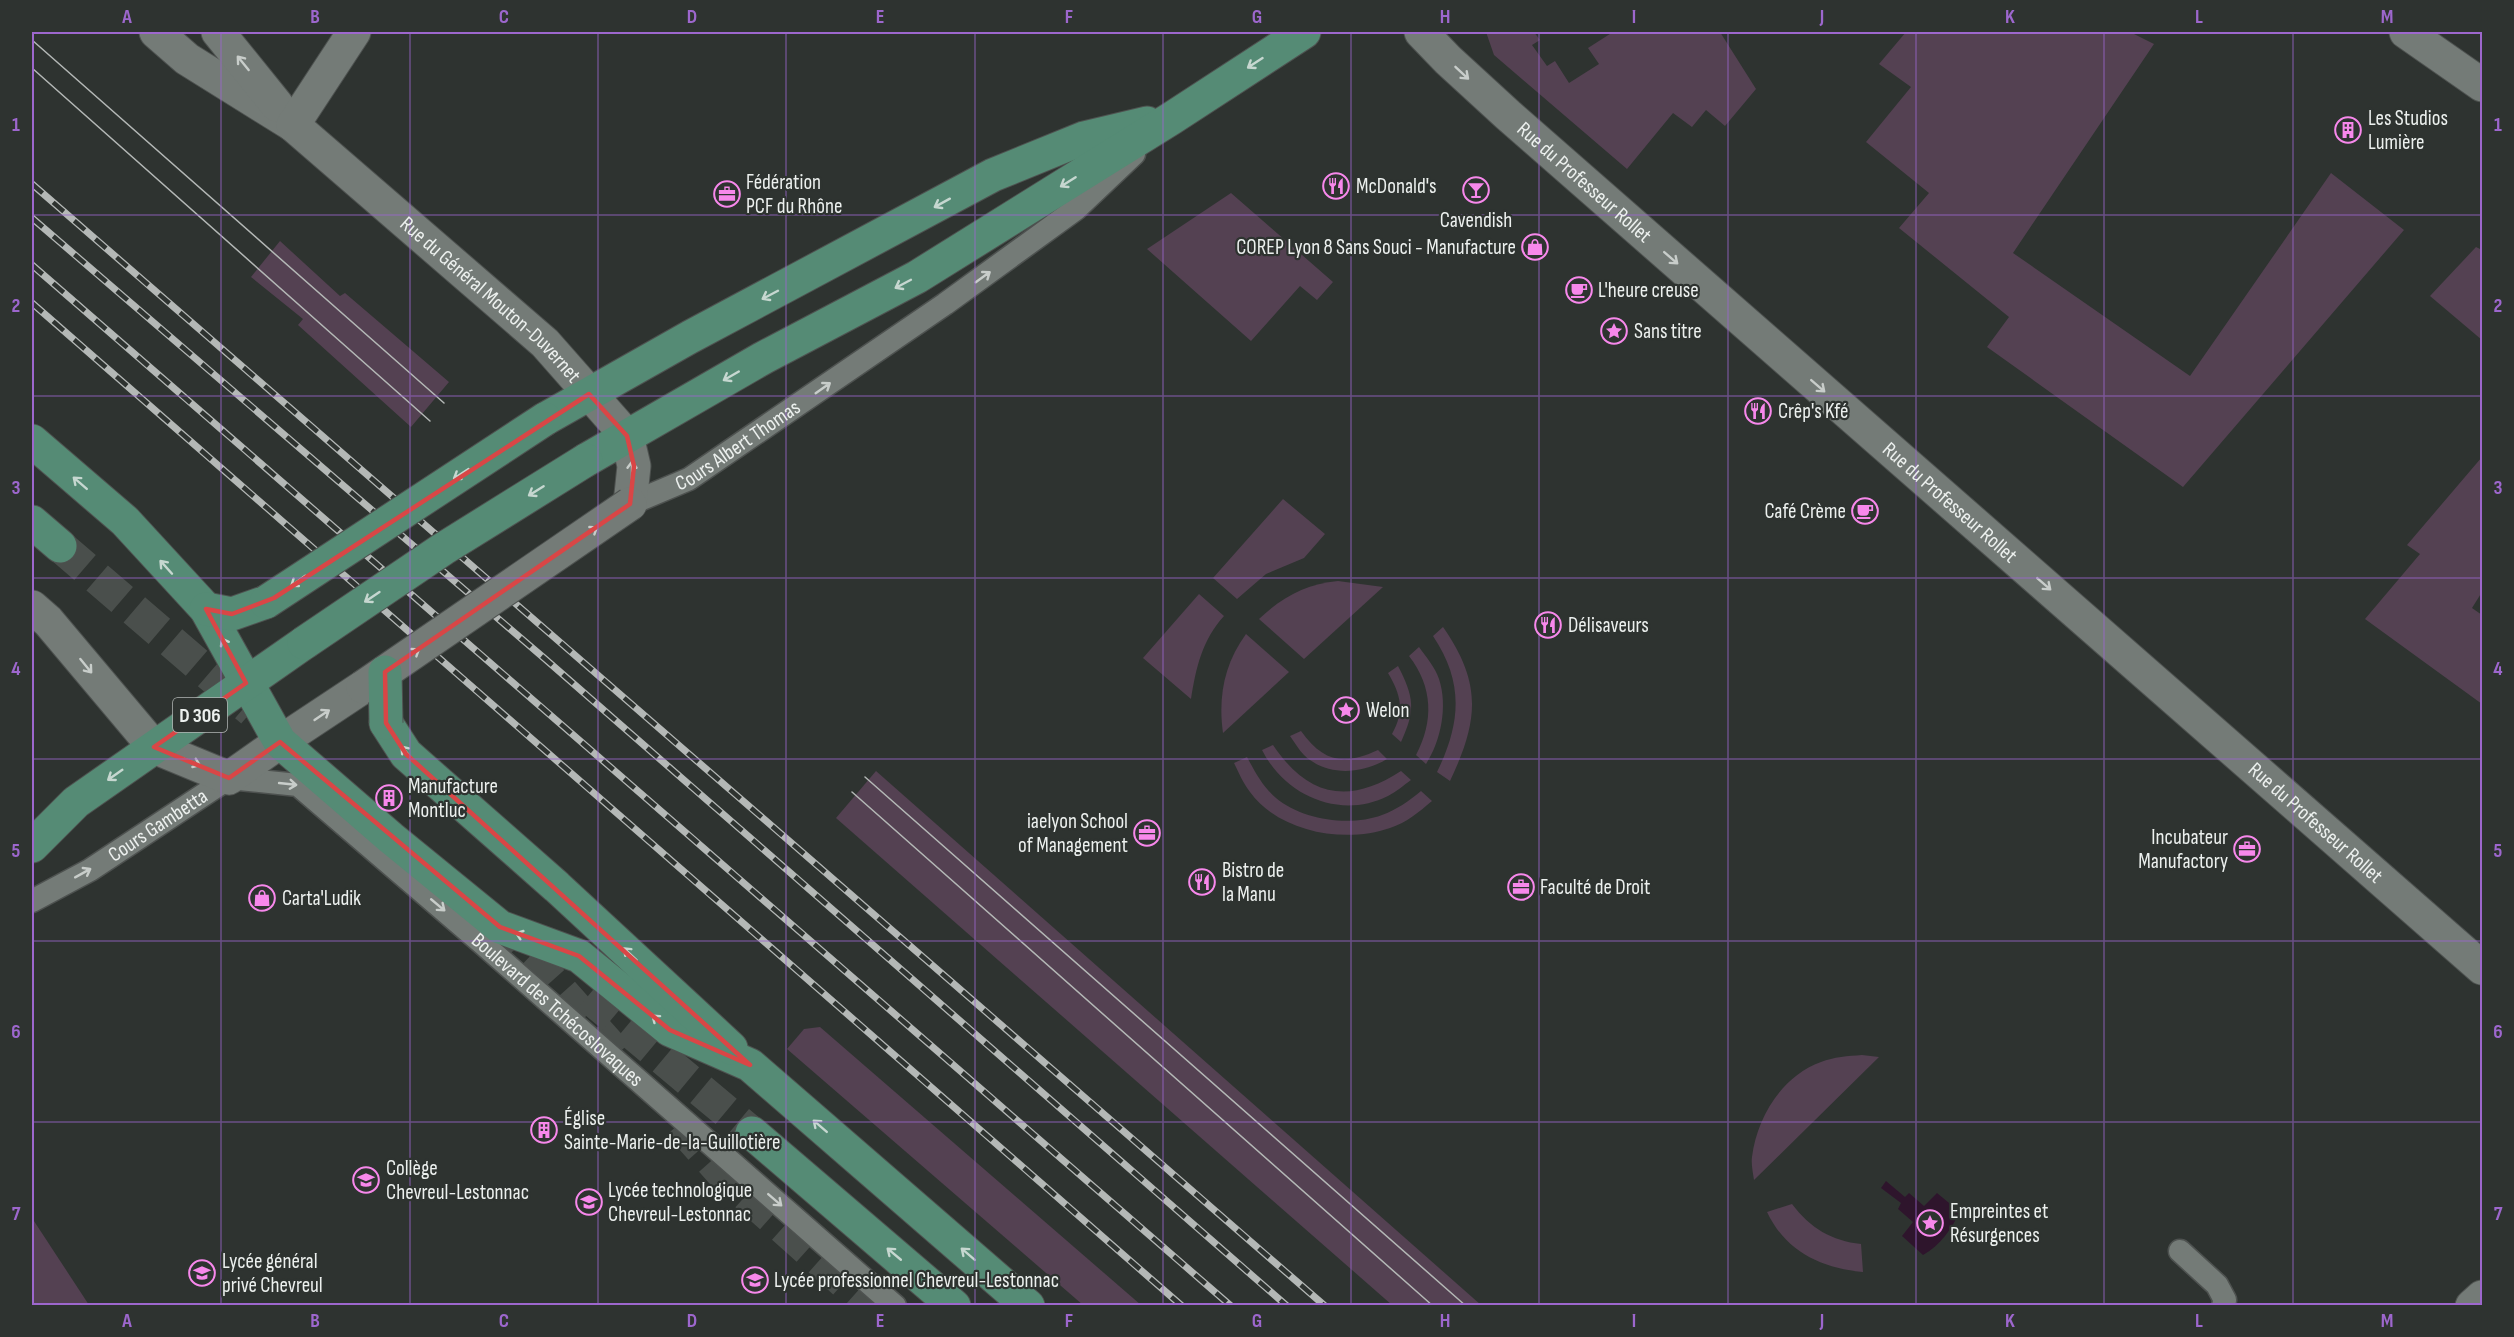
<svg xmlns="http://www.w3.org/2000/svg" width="2514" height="1337" font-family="'Sofia Sans Condensed',sans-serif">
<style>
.green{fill:#544152}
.water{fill:#2e152c}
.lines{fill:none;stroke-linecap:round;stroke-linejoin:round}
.primary-tunnel{stroke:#4a4f4c;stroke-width:33;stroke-dasharray:33 16;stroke-linecap:butt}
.service-casing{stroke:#4e5250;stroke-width:25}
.pedestrian-casing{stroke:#4e5250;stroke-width:35}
.minor-casing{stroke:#4e5250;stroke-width:35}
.tertiary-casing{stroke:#4e5250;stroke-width:35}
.secondary-casing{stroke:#4e5250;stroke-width:35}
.primary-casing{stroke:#4e5250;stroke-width:35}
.service{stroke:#747b77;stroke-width:22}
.pedestrian{stroke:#747b77;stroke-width:33}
.minor{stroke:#747b77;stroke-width:33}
.tertiary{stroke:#747b77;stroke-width:33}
.secondary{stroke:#747b77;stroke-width:33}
.primary{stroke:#558b75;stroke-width:33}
.tram{stroke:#b4b8b6;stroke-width:1.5}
.rail-casing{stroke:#b4b8b6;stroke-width:7}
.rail{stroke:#2e3330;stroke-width:4.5;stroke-dasharray:14;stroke-linecap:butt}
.tertiary-bridge-casing{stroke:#4e5250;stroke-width:35;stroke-linecap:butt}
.primary-bridge-casing{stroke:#4e5250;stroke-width:35;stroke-linecap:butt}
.tertiary-bridge{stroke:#747b77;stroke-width:33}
.primary-bridge{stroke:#558b75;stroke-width:33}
.oneway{stroke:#c8cdca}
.oneway2{stroke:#c6d7d0}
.marked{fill:none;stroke:#d94646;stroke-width:4.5;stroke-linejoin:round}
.grid{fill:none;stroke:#9d67cd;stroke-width:1.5;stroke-opacity:0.55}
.labels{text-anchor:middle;stroke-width:4.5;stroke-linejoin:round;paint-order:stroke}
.shield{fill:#2e3330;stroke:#b3b7b5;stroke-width:1.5}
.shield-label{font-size:20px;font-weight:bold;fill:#ecf0ee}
.poi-label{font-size:21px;fill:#ecf0ee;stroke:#2e3330;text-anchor:start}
.street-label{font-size:21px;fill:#ecf0ee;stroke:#2e3330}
.neatline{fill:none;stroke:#9d67cd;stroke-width:2}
.grid-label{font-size:20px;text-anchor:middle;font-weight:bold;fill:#9d67cd}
</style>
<rect width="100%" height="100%" fill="#2e3330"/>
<g class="green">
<path d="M1486,32H1534L1540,40L1532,45L1547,66L1555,61L1569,83L1599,64L1588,48L1613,32H1720L1756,89L1725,126L1706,110L1692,127L1673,113L1627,169L1494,55Z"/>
<path d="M1906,32H2130L2154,44L2013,253L2190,376L2331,173L2404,230L2183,487L1987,347L2009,317L1899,228L1929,193L1866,142L1911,87L1879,64Z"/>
<path d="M1231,193L1333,282L1317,300L1300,286L1251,341L1147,249Z"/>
<path d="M280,241L340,296L345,293L449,382L411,427L298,325L303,319L251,277Z"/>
<path d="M2476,247L2482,250V340L2430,296Z"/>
<path d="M2482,457V592L2472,608L2482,615V704L2365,619L2420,554L2407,545Z"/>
<path d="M1283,499L1325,534L1304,558L1266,574L1237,599L1213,578Z"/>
<path d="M1338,581L1383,587L1304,659L1259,619C1282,597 1306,584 1338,581Z"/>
<path d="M1199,594L1224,616C1202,640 1196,668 1191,699L1143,658Z"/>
<path d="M1443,627C1482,683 1479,720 1450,781L1437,772C1461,723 1464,682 1433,636Z"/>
<path d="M1246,634L1289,672L1223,733C1218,697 1224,664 1246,634Z"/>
<path d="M1419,647C1426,657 1435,667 1439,679C1448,706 1441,741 1426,764L1416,755C1434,721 1433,687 1409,656Z"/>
<path d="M1398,666C1414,697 1416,710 1401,742L1392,734C1405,711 1401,695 1388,673Z"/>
<path d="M1301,731C1323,762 1344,766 1378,750L1387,759C1362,774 1327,777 1304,755C1299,750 1295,743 1290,736Z"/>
<path d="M1273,745C1308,797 1349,805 1401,771L1411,780C1404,785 1396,792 1388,796C1340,820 1285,796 1262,750Z"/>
<path d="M1247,757C1255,772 1263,787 1276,798C1302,820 1350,827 1382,815C1396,810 1409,801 1421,791L1432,801C1419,812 1406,823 1390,828C1344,844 1279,832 1250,792C1243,783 1239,773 1234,763Z"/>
<path d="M876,771L1481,1305H1392L836,818Z"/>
<path d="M820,1027L1141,1305H1083L787,1049L804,1029Z"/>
<path d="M1862,1055L1879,1057L1754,1180C1753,1173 1751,1164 1752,1157C1757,1117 1782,1076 1821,1062C1834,1057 1848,1056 1862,1055Z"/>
<path d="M1792,1204C1810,1228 1832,1241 1861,1244L1863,1272C1821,1268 1786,1252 1767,1212Z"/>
<path d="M32,1218L89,1305H32Z"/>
</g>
<path class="water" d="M1886,1181L1905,1197L1909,1193L1924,1206L1937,1193L1960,1212C1951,1229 1941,1245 1923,1255L1902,1236L1913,1222L1898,1209L1901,1203L1881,1188Z"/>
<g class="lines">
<g class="primary-tunnel">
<path d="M60,546L252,711"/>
<path d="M494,923L535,962L621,1058"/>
<path d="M588,996L752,1133"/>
<path d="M679,1124L724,1175L871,1306"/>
</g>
<g class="service-casing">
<g id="service">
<path id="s1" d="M630,504L689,479L945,304L1076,209L1134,154"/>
<path id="s2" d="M32,901L90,870L229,778L298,785L483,944L895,1306"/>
<path d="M2180,1251L2217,1285L2225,1300L2223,1306"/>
</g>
</g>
<g class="pedestrian-casing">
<g id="pedestrian">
<path id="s3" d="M1421,32L1448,60L1508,115L2482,968"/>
</g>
</g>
<g class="minor-casing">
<g id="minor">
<path d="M156,32L187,59L293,125"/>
<path d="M218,32L277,105"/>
<path d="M2406,32L2482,85"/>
<path d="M32,607L48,621L154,747L229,778L280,742"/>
</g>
</g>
<g class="tertiary-casing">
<g id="tertiary">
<path id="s4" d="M354,32L293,125L545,343L627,436L634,466L630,504"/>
<path d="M280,742L363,687"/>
</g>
</g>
<g class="secondary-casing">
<path id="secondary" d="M2472,1306L2482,1297"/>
</g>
<g class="primary-casing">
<g id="primary">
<path d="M545,419L690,337L993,175L1084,138L1147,123"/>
<path d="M32,441L125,521L206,609L280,742L391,838L500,927L579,956L670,1030L750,1065L1028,1306"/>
<path d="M586,460L763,358L917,277L1172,118L1304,32"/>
<path d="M32,522L60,546"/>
<path d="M206,609L232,614L266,602"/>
<path d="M386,723L406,754L557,887L731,1048"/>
<path d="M32,846L76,802L304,643"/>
<path d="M752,1133L954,1306"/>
</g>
</g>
<use href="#service" class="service"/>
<use href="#pedestrian" class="pedestrian"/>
<use href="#minor" class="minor"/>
<use href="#tertiary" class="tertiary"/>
<use href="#secondary" class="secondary"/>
<use href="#primary" class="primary"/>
<g class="tram">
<path d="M32,40L444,403"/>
<path d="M32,68L430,421"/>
<path d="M865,777L1466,1306"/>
<path d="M852,792L1433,1306"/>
</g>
<g class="rail-casing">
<g id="rail">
<path d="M32,184L1325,1306"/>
<path d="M32,218L544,658L1287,1306"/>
<path d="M32,265L1231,1306"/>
<path d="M32,303L1182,1306"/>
</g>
</g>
<use href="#rail" class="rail"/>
<g class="tertiary-bridge-casing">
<path id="tertiary-bridge" d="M363,687L630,504"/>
</g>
<g class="primary-bridge-casing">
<g id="primary-bridge">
<path d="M266,602L545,419"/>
<path d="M304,643L443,549L586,460"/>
<path d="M385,672L386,723"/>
</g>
</g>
<use href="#tertiary-bridge" class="tertiary-bridge"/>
<use href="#primary-bridge" class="primary-bridge"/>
</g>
<defs><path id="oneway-shaft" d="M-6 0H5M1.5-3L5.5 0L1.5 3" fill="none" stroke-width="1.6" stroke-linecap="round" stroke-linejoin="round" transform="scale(1.5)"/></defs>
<g class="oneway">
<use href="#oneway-shaft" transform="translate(243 63) rotate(-129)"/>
<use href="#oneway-shaft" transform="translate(1462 73) rotate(43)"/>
<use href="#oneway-shaft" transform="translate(1671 258) rotate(41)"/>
<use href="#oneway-shaft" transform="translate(983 277) rotate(-36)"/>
<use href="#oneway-shaft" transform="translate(1818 386) rotate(41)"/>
<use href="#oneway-shaft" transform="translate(823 388) rotate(-35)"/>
<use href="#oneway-shaft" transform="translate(632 470) rotate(-90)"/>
<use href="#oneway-shaft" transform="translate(590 532) rotate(-34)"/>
<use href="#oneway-shaft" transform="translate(2044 584) rotate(41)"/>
<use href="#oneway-shaft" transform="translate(412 654) rotate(-34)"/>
<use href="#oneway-shaft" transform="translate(86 666) rotate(51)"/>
<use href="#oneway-shaft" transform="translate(322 715) rotate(-34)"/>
<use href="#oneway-shaft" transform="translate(192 762) rotate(22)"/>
<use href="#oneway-shaft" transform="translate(288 784) rotate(6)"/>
<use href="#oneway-shaft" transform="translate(83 873) rotate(-29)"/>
<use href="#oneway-shaft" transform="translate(438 905) rotate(40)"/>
<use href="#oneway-shaft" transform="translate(775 1200) rotate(41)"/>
</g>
<g class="oneway2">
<use href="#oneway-shaft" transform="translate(1255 63) rotate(147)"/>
<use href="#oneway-shaft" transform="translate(1068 182) rotate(148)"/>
<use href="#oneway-shaft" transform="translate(942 203) rotate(151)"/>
<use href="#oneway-shaft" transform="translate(903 284) rotate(152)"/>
<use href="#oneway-shaft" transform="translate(770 295) rotate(152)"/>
<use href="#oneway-shaft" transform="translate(731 376) rotate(150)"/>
<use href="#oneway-shaft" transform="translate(461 474) rotate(147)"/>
<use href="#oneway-shaft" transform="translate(80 483) rotate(-139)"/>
<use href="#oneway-shaft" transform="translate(536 491) rotate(148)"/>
<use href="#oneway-shaft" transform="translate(166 567) rotate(-132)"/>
<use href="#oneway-shaft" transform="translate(298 581) rotate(144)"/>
<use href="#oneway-shaft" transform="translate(372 597) rotate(146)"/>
<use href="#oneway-shaft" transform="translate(226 646) rotate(-119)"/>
<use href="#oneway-shaft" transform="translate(407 753) rotate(-131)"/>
<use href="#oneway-shaft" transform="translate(115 775) rotate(145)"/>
<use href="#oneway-shaft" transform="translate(524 936) rotate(-160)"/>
<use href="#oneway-shaft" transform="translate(630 954) rotate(-137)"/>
<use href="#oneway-shaft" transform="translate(659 1021) rotate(-141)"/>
<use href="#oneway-shaft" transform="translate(820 1126) rotate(-139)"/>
<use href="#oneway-shaft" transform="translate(894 1254) rotate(-140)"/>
<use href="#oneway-shaft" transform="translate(968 1254) rotate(-139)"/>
</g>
<path class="marked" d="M589,394L627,436L634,466L630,504L385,672L386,723L406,754L750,1065L670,1030L579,956L500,927L280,742L229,778L154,747L246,683L206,609L232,614L274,598Z"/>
<path class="grid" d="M221,32V1306M410,32V1306M598,32V1306M786,32V1306M975,32V1306M1163,32V1306M1351,32V1306M1539,32V1306M1728,32V1306M1916,32V1306M2104,32V1306M2293,32V1306M32,215H2482M32,396H2482M32,578H2482M32,759H2482M32,941H2482M32,1122H2482"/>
<defs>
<g id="building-ring" transform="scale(1.35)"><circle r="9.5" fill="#2e3330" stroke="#f788eb" stroke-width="1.5"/><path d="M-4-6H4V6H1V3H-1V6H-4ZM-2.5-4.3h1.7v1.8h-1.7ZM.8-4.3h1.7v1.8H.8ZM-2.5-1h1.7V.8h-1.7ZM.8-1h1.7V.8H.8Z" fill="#f788eb"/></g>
<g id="restaurant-ring" transform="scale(1.35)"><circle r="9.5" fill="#2e3330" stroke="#f788eb" stroke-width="1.5"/><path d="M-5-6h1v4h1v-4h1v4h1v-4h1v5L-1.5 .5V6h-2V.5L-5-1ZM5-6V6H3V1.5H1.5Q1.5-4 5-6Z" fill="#f788eb"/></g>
<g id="bar-ring" transform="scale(1.35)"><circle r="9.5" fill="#2e3330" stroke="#f788eb" stroke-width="1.5"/><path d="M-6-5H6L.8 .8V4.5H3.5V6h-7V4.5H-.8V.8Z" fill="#f788eb"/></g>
<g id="office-ring" transform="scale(1.35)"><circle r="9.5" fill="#2e3330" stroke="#f788eb" stroke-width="1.5"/><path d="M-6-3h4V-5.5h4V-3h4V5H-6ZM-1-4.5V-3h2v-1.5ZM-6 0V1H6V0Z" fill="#f788eb"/></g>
<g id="shop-ring" transform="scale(1.35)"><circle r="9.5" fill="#2e3330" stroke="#f788eb" stroke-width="1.5"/><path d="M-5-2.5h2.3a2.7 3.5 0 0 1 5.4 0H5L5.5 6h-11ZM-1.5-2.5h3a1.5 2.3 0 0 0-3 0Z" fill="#f788eb"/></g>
<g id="cafe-ring" transform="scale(1.35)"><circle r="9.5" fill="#2e3330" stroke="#f788eb" stroke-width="1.5"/><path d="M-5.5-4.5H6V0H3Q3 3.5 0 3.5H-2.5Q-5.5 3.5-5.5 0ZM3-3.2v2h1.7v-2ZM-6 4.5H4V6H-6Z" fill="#f788eb"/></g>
<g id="sight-ring" transform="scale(1.35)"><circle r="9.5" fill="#2e3330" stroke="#f788eb" stroke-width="1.5"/><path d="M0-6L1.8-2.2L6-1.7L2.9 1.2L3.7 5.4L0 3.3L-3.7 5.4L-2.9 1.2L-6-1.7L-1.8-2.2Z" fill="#f788eb"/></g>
<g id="school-ring" transform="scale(1.35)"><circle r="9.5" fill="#2e3330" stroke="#f788eb" stroke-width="1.5"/><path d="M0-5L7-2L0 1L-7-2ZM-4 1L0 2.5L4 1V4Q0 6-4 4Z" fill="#f788eb"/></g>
</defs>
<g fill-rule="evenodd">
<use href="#building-ring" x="2348" y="130"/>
<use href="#restaurant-ring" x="1336" y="186"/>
<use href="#bar-ring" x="1476" y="190"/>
<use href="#office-ring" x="727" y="194"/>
<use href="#shop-ring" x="1535" y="247"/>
<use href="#cafe-ring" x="1579" y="290"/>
<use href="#sight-ring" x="1614" y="331"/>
<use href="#restaurant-ring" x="1758" y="411"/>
<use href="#cafe-ring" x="1865" y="511"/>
<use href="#restaurant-ring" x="1548" y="625"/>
<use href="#sight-ring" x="1346" y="710"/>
<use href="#building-ring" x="389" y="798"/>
<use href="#office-ring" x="1147" y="833"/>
<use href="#office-ring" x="2247" y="849"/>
<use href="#restaurant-ring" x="1202" y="882"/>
<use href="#office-ring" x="1521" y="887"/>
<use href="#shop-ring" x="262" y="898"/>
<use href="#building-ring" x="544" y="1130"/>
<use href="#school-ring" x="366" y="1180"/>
<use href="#school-ring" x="589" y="1202"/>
<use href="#sight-ring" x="1930" y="1223"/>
<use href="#school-ring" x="202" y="1273"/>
<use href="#school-ring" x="755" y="1280"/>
</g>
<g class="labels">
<rect class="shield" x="173" y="698" width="54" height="34" rx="4.5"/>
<g class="shield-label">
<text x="200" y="722">D 306</text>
</g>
<g class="poi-label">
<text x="2368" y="125">Les Studios<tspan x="2368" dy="24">Lumière</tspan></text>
<text x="746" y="189">Fédération<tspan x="746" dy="24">PCF du Rhône</tspan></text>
<text x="1356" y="193">McDonald's</text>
<text x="1476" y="227" text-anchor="middle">Cavendish</text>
<text x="1516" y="254" text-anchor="end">COREP Lyon 8 Sans Souci - Manufacture</text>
<text x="1598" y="297">L'heure creuse</text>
<text x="1634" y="338">Sans titre</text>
<text x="1778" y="418">Crêp's Kfé</text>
<text x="1846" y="518" text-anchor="end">Café Crème</text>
<text x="1568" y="632">Délisaveurs</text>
<text x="1366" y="717">Welon</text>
<text x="408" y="793">Manufacture<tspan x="408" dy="24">Montluc</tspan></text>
<text x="1128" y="828" text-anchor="end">iaelyon School<tspan x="1128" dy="24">of Management</tspan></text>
<text x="2228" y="844" text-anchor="end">Incubateur<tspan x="2228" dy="24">Manufactory</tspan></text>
<text x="1222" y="877">Bistro de<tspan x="1222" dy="24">la Manu</tspan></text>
<text x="1540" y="894">Faculté de Droit</text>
<text x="282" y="905">Carta'Ludik</text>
<text x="564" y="1125">Église<tspan x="564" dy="24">Sainte-Marie-de-la-Guillotière</tspan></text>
<text x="386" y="1175">Collège<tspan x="386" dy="24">Chevreul-Lestonnac</tspan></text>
<text x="608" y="1197">Lycée technologique<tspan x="608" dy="24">Chevreul-Lestonnac</tspan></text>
<text x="1950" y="1218">Empreintes et<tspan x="1950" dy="24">Résurgences</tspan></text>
<text x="222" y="1268">Lycée général<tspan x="222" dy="24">privé Chevreul</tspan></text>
<text x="774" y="1287">Lycée professionnel Chevreul-Lestonnac</text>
</g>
<g class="street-label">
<text dy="7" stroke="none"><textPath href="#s3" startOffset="222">Rue du Professeur Rollet</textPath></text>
<text dy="7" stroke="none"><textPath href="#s4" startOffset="375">Rue du Général Mouton-Duvernet</textPath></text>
<text dy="7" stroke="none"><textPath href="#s1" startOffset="123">Cours Albert Thomas</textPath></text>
<text dy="7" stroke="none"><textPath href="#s3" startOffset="708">Rue du Professeur Rollet</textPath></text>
<text dy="7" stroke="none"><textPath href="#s3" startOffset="1194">Rue du Professeur Rollet</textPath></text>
<text dy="7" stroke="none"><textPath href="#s2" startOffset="147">Cours Gambetta</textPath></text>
<text dy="7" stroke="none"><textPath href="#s2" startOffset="645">Boulevard des Tchécoslovaques</textPath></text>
</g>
</g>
<rect width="2514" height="1337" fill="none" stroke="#2e3330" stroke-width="66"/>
<rect x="33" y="33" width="2448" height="1271" class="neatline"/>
<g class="grid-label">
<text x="127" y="23">A</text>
<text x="315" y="23">B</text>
<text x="504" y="23">C</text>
<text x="692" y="23">D</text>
<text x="880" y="23">E</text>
<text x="1069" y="23">F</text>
<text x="1257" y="23">G</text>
<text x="1445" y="23">H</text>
<text x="1634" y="23">I</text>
<text x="1822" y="23">J</text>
<text x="2010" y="23">K</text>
<text x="2199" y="23">L</text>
<text x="2387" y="23">M</text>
<text x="16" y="131">1</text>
<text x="2498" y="131">1</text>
<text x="16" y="312">2</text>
<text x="2498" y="312">2</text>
<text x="16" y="494">3</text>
<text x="2498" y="494">3</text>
<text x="16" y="675">4</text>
<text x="2498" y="675">4</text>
<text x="16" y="857">5</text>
<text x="2498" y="857">5</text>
<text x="16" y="1038">6</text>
<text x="2498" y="1038">6</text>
<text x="16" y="1220">7</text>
<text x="2498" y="1220">7</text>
<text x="127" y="1327">A</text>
<text x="315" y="1327">B</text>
<text x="504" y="1327">C</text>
<text x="692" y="1327">D</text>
<text x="880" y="1327">E</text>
<text x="1069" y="1327">F</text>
<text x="1257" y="1327">G</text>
<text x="1445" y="1327">H</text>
<text x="1634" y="1327">I</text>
<text x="1822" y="1327">J</text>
<text x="2010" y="1327">K</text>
<text x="2199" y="1327">L</text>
<text x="2387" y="1327">M</text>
</g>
</svg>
